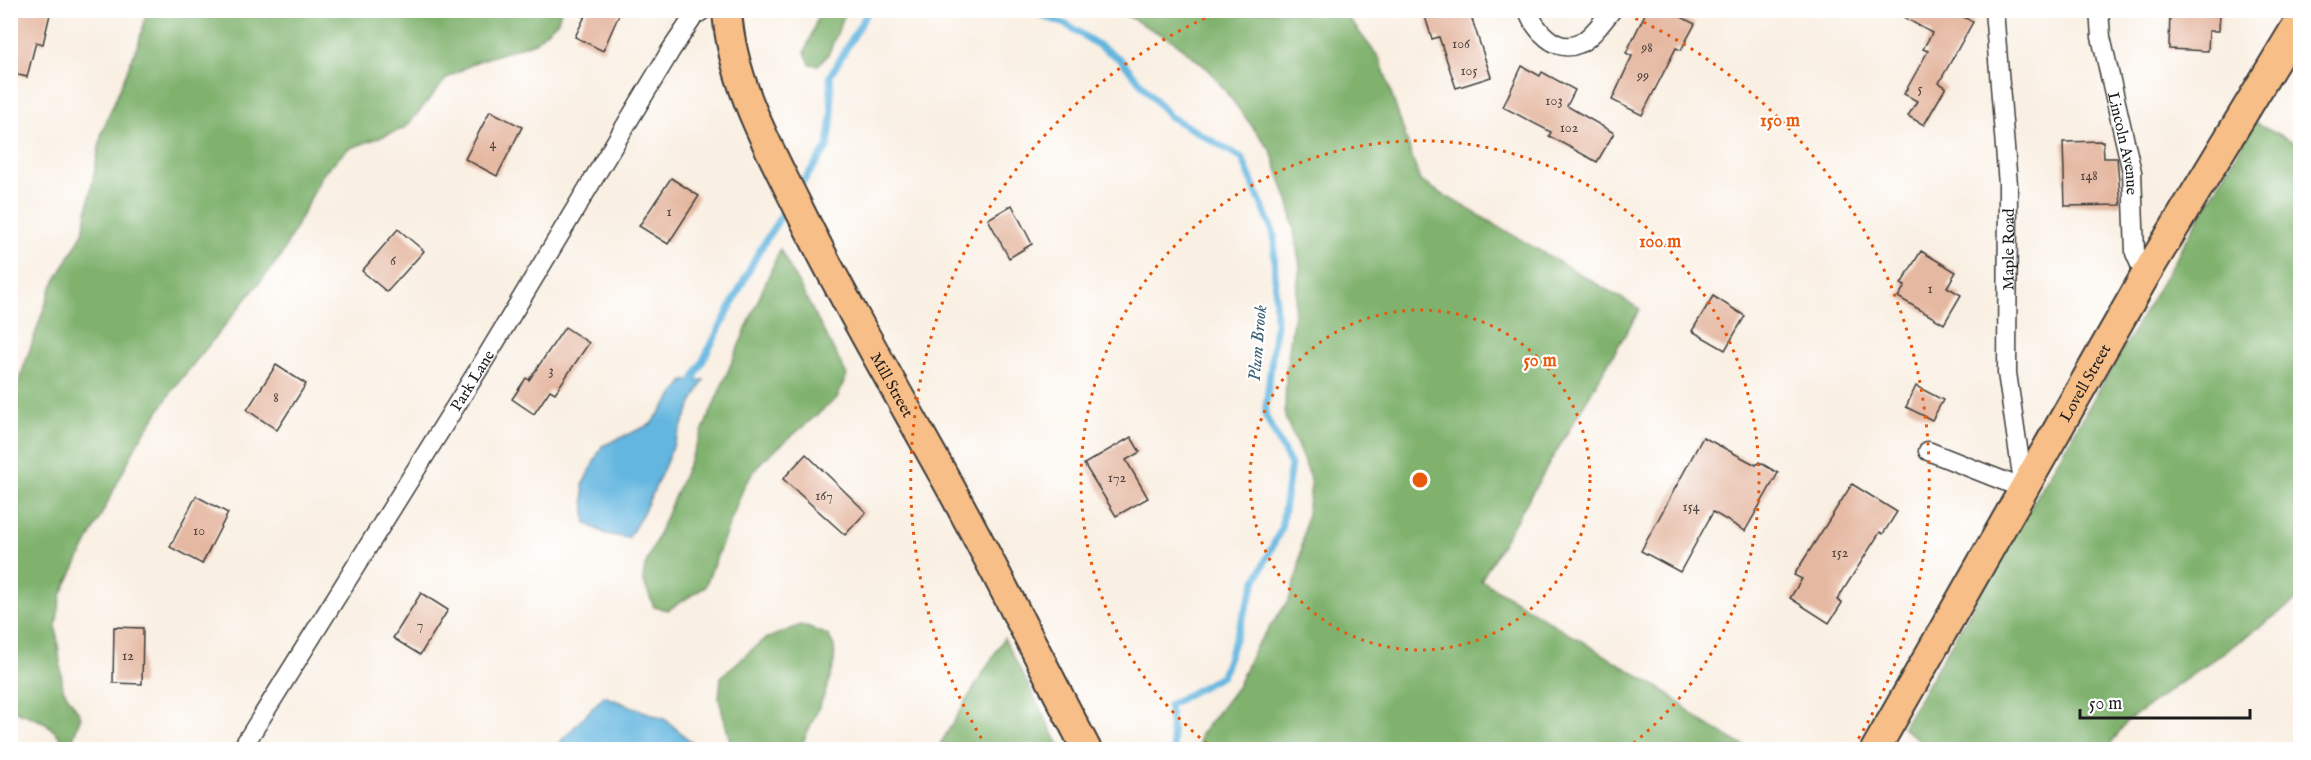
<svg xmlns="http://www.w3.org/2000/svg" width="2311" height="760" font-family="'IM FELL English',serif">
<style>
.forest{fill:#80b26e;stroke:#4e6745;stroke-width:1.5}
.water{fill:#64b6df;stroke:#40697e;stroke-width:1.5}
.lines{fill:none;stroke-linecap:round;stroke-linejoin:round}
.stream{stroke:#64b6df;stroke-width:7}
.building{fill:#e5b8a1}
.minor-casing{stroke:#3d3c3a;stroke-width:21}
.primary-casing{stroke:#3d3c3a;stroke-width:32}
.minor{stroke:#fff;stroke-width:18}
.primary{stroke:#f7be87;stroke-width:28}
.ring{fill:none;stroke:#e8590c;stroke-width:3;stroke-dasharray:3 6}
.labels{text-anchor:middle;stroke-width:4.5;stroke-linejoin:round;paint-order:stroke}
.number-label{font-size:14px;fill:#4e433d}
.street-label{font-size:16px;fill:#1c1c1c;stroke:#fff}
.water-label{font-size:18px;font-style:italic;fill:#3c6174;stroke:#fff}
.centre{fill:#e8590c;stroke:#fff;stroke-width:3}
.ring-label{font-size:18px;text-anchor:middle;font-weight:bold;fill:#e8590c;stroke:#fff;stroke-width:4.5;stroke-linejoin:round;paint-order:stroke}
</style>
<rect width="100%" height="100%" fill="#fff"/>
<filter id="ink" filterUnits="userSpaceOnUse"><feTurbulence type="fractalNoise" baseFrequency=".0167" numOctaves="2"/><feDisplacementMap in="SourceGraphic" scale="12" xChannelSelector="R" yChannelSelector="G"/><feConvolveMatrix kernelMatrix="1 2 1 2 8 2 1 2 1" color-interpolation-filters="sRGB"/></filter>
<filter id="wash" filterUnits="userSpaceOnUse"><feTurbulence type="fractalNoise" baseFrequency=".008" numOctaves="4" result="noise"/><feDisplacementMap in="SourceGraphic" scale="24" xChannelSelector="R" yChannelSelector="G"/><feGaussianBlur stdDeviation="1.35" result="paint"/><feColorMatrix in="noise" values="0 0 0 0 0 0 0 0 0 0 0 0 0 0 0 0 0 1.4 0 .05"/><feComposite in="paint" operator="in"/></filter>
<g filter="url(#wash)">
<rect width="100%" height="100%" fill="#f9efe2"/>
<g class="forest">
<path d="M147,11H561L558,21L535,42L476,62L447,78L405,128L348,149L324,172L281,256L174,388L138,442L61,595L56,626L63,689L81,716L70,747L46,723L11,709V396L18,384L51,288L83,233L102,132L139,42Z"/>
<path d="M820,11H846L828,55L818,65L810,64L805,52Z"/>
<path d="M1118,11H1343L1380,59L1420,181L1640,309L1481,580L1669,694L1701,721L1749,749H1198L1201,734L1237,687L1255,648L1289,600L1298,572L1311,486L1308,471L1285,417L1286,373L1300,266L1290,207L1271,151L1210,71L1175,42Z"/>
<path d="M2255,122L2300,145V598L2127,721L2107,749H1934L1902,728Z"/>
<path d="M780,249L847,375L837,398L762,461L745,484L705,587L668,610L654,607L643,580L645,566Z"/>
<path d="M801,625L828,635C829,638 834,644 834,647C839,674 810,724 800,749H732L719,699L721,677L763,640Z"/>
<path d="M1004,638L1061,749H938L939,746Z"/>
</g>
<g class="water">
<path d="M704,380C675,432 660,489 628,538L606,534L586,523L583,484L602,446L651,424L684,381Z"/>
<path d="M604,696L666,720L699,749H557L562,740Z"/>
</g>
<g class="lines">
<g class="stream">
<path d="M1029,10L1067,25L1120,59L1169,116L1242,158L1274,234L1276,324L1265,415L1291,465L1281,529L1256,580L1222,676L1169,705L1174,750"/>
<path d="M798,189L828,146L832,116L830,76L869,10"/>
<path d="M693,380L758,253L789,203"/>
</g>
</g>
<g id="blocks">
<g class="building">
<path d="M10,10H51L43,44L36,42L27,77L10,73Z"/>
<path d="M588,10H621L603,51L575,37Z"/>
<path d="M1423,10H1469L1491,77L1456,88L1439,37L1432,39Z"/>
<path d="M1647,10H1668L1695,24L1681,50L1676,48L1642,115L1612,100L1632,56L1626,53Z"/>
<path d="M1891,10H1951L1973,22L1939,83L1946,87L1924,125L1908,116L1917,101L1904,94L1928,51L1923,49L1932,33Z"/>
<path d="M2170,10H2220L2219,31H2209L2208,51L2169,49Z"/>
<path d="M1522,66L1540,76L1542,72L1575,90L1567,106L1614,133L1597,162L1549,136L1551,132L1503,107Z"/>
<path d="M490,111L522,127L497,176L465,159Z"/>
<path d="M2103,141L2104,158H2117L2121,205L2065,206L2063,142Z"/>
<path d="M671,178L699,196L668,244L639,226Z"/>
<path d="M1012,205L1032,244L1009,258L988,219Z"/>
<path d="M398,229L424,251L387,292L362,271Z"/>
<path d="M1921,251L1956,272L1947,287L1961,295L1944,324L1898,297L1905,286L1901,284Z"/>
<path d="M1713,296L1745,316L1725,350L1692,331Z"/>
<path d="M565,327L589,343L555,393L550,390L534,414L512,399L526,378L529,380Z"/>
<path d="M276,365L306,384L277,430L247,410Z"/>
<path d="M1916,386L1943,400L1932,420L1906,407Z"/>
<path d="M1131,437L1140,452L1126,460L1148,498L1116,516L1084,464Z"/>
<path d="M1703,437L1756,465L1759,462L1778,473L1745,531L1713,512L1680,572L1641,551Z"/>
<path d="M806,454L866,512L845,535L783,479Z"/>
<path d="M1852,484L1897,512L1883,534L1880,532L1837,600L1842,603L1829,623L1790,598L1802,579L1794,575Z"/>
<path d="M196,496L228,513L202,564L170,547Z"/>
<path d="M421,593L448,610L420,655L393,638Z"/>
<path d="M114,627L143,628L142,684L113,683Z"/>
</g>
</g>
</g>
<g filter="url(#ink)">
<use href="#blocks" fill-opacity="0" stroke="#3d3c3a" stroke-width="1.5"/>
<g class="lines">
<g class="minor-casing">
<g id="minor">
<path d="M1528,10C1534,29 1556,54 1578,44C1591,39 1603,21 1612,10"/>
<path id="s1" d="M2099,10L2101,37L2132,172L2135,253L2145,276"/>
<path id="s2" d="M1928,451L2024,489L2007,373L2008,185L1994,10"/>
<path id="s3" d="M241,750L485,359L671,50L694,16L703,10"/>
</g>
</g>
<g class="primary-casing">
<g id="primary">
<path id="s4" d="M727,10C731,78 765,141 795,201C841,295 893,385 944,476C994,566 1039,659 1087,750"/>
<path id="s5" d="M1875,750L2145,276L2300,20"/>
</g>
</g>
<use href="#minor" class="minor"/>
<use href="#primary" class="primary"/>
</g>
</g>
<g class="ring">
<circle cx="1420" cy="480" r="170"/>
<path d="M1214 749A339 339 0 1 1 1626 749"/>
<path d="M986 746A509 509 0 0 1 1221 11M1619 11A509 509 0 0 1 1854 746"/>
</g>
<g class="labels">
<g class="number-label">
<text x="1461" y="48">106</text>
<text x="1647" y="52">98</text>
<text x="1469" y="75">105</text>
<text x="1643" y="80">99</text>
<text x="1920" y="93">5</text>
<text x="1554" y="105">103</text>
<text x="1569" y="132">102</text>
<text x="493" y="148">4</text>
<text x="2089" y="180">148</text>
<text x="669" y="216">1</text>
<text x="393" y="265">6</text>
<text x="1930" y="293">1</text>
<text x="551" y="375">3</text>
<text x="276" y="402">8</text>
<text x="1117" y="482">172</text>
<text x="824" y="500">167</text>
<text x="1691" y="511">154</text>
<text x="199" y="535">10</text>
<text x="1840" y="557">152</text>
<text x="420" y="629">7</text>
<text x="128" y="660">12</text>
</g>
<g class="street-label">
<text dy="6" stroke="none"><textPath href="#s1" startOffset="136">Lincoln Avenue</textPath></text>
<text dy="6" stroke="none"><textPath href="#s2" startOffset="344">Maple Road</textPath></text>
<text dy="6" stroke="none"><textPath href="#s3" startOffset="436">Park Lane</textPath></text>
<text dy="6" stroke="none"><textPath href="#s5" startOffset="423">Lovell Street</textPath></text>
<text dy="6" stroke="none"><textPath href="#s4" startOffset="412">Mill Street</textPath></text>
</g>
<g class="water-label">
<text transform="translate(1257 343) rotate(-85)" y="6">Plum Brook</text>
</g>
</g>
<circle cx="1420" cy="480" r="9" class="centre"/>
<g class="ring-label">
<text x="1780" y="126">150 m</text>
<text x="1660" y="247">100 m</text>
<text x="1540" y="366">50 m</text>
</g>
<rect width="2311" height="760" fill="none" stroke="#fff" stroke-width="36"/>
<path d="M2080 709v9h170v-9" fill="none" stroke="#1c1c1c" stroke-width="3"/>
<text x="2089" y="709" font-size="18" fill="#1c1c1c" stroke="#ffffff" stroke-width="4.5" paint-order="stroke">50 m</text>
</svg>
